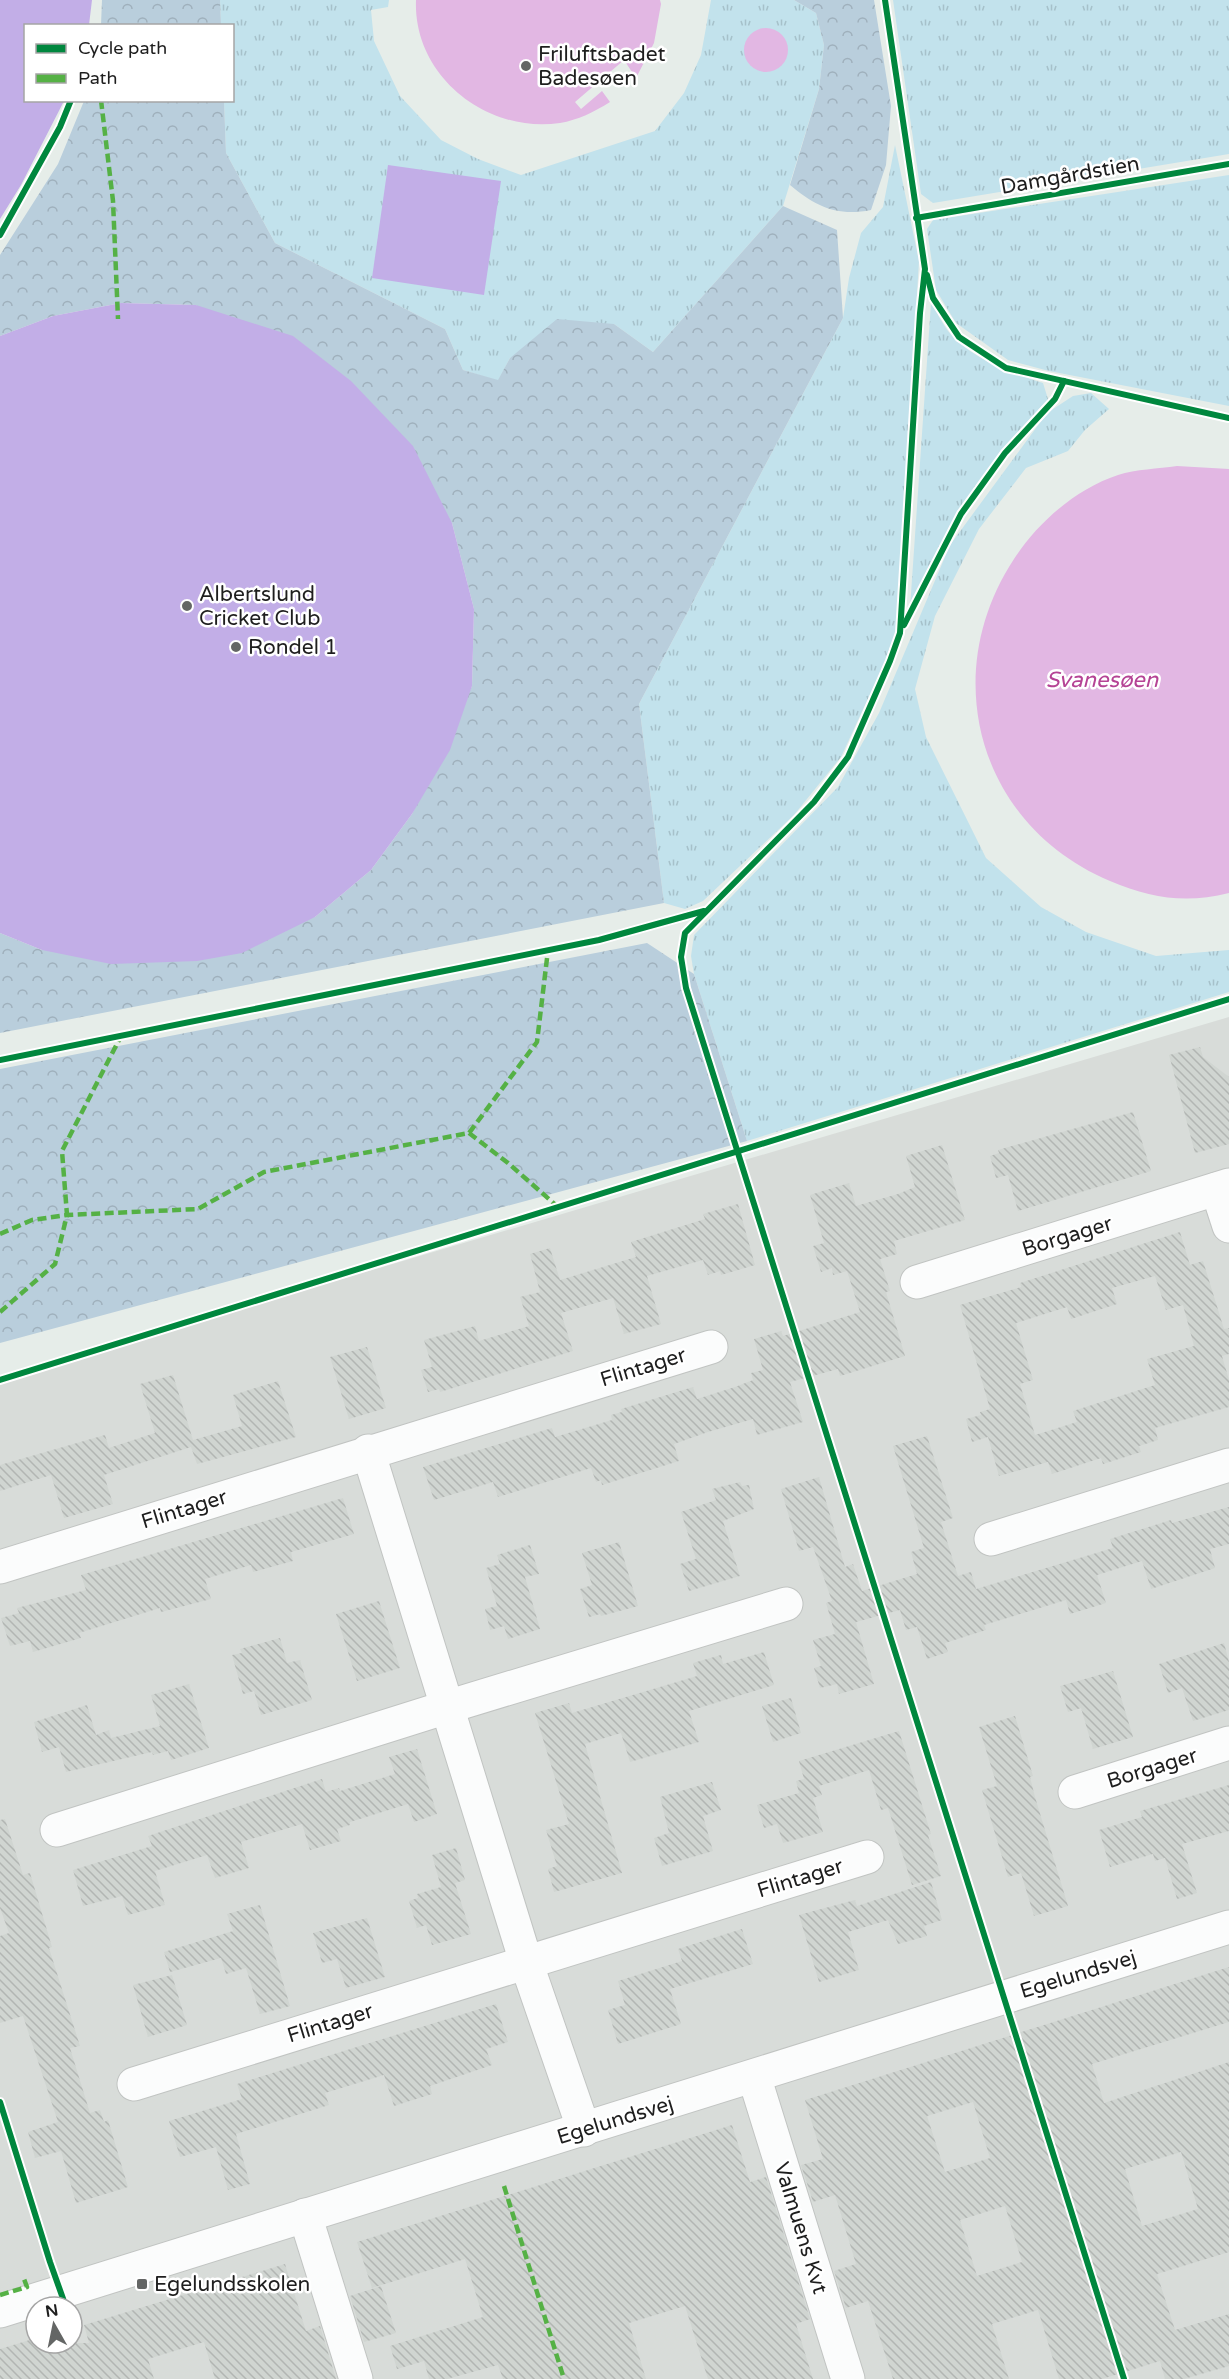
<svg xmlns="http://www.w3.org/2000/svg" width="1229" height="2379" font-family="'Varela Round',sans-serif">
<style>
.residential{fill:#d8dcd9;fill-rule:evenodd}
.grass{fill:url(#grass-tufts)}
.forest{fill:url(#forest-crowns)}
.pitch{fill:#c2aee7}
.water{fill:#e2b7e3}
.building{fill:url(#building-back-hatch);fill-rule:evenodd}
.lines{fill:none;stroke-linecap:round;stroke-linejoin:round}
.minor-casing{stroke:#c1c4c2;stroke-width:35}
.minor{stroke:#fbfcfc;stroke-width:33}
.quiet{stroke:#55b145;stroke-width:4.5;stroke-dasharray:9 4.5;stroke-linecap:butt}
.cycleway-casing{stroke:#fff;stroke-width:10}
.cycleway{stroke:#00873e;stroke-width:6}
.poi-dot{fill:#646665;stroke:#fff;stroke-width:2}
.labels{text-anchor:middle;stroke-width:5;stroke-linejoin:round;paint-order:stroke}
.poi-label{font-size:21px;fill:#1e1e1e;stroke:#fff;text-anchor:start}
.street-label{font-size:21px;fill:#1e1e1e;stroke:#fff}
.water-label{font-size:22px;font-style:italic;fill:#b54395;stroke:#fff}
</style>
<defs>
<pattern id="grass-tufts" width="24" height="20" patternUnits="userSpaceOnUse" patternTransform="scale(1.5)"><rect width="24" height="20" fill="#c2e2ec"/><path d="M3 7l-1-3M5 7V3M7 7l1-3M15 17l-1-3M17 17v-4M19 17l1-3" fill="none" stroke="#a6c1ca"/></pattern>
<pattern id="forest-crowns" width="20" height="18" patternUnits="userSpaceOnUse" patternTransform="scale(1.5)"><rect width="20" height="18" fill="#b9cedc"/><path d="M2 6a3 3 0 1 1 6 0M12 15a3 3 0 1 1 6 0" fill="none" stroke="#9fb0bc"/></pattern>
<pattern id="building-back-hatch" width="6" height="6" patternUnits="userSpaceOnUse" patternTransform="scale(1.5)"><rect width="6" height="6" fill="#d0d5d1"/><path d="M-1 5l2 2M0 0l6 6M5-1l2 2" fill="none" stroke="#b2b6b3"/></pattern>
</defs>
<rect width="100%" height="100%" fill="#e6ede9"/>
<path class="residential" d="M1229,1017V2379H0V1380ZM36,2307H72V2343H36Z"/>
<g class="grass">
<path d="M220,0H389L388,7L371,10L374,41L400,96L441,140L478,159L521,175L655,131L684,93L701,55L711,0H794L816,13L824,45L819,89L783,206L653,352L614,324L510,358L498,381L463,370L445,329L275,243L226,153L224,101L232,100V26L221,25Z"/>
<path d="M893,0H1229V154L933,203L921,194Z"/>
<path d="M895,145L919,261L896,638L841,757L794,815L703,901L685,909L664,903L639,704L843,318L849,278L861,233L883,207Z"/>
<path d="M1229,175V406L1049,371L1008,360L956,323L936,290L927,229L933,220Z"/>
<path d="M931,303C937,312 942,323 948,331C970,358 1011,373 1043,383L1048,399L1020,430L958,512L910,608Z"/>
<path d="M1091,393L1109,409L1085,430L1068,451L1026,468L979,529L935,616L915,689L926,737L986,858L1041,907L1086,932L1156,956L1229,950V992L747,1141L694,974L691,956L694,935L838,787L879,713L950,545L1047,413L1073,396Z"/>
</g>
<g class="forest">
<path d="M102,0H220L221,25H101Z"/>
<path d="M794,0H874L891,106L886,165L871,210C837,217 815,206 790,185L819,89L824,45L816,13Z"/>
<path d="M84,101H224L226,153L275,243L445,329L463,370L498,380L510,358L557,319L614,324L653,352L783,206L837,230L843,318L639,704L664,903L0,1033V933L42,950L315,917L371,870L412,814L472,686L474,609L452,523L196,305L121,303L53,316L0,336V255L58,164Z"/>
<path d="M647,943L694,974L747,1141L0,1343V1069Z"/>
</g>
<g class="pitch">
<path d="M0,0H92L89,25L26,26V100L64,101L21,185L0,219Z"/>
<path d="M388,165L501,181L484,295L372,278Z"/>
<path d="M121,303L196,305L293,336L351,381L413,446L452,523L474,609L472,686L450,750L412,814L371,870L315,917L242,953L197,961L111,964L42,950L0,933V336L53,316Z"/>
</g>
<g class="water">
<path d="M416,0H660L661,4L654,43L636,78L624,60L575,102L581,109L602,91L610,102C594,112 578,120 560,123C487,134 413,76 416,0Z"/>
<circle cx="766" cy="50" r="22"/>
<path d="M1177,466L1229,469V893C1185,904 1151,898 1110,881C979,826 937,676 1014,559C1038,522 1076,489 1118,475C1136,469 1158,469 1177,466Z"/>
</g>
<g class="building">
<path d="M1200,1047L1203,1057L1229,1077V1144L1195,1153L1169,1055Z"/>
<path d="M1133,1112L1151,1171L1018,1211L1008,1175L996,1178L990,1156L999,1153L998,1150Z"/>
<path d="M942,1145L965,1220L894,1241L897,1254L880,1259L890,1291L886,1292L905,1356L840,1376L838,1369L790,1382L803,1422L757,1435L753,1419L708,1432L674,1444L679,1461L602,1485L601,1480L596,1482L591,1468L498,1497L493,1482L434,1500L423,1467L552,1428L555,1437L612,1420L611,1415L622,1412L621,1409L693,1387L697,1399L735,1387L753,1380L751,1373L763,1370L754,1339L781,1331L783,1336L860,1312L847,1271L833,1275L832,1268L821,1272L813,1246L824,1243L810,1195L849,1183L856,1206L898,1194L915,1187L906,1156Z"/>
<path d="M738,1204L755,1265L721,1275L720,1271L708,1275L703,1260L647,1276L661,1324L624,1334L613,1298L561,1313L573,1351L440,1392L439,1389L428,1392L421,1370L432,1367L424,1340L475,1326L479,1341L529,1326L520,1297L540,1292L530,1254L550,1248L560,1280L636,1257L631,1242L705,1219L703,1214Z"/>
<path d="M1180,1232L1190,1265L1203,1261L1224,1329L1229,1328V1354L1222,1356L1229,1380V1407L1155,1428L1158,1440L1139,1446L1141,1452L1103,1464L1101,1458L1052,1474L1048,1462L999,1476L988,1437L972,1442L966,1419L981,1415L980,1412L990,1409L960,1305L1021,1287L1020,1283ZM1155,1276L1166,1310L1183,1305L1194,1346L1147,1359L1155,1385L1073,1411L1077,1422L1035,1435L1020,1384L1033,1380L1016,1323L1067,1307L1071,1319L1117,1304L1112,1288Z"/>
<path d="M367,1347L386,1408L349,1419L330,1357Z"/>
<path d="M173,1375L193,1440L242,1426L233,1395L278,1381L296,1437L197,1464L191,1447L104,1475L113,1504L64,1518L51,1475L0,1491V1465L105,1435L109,1448L155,1433L140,1384Z"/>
<path d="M927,1436L953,1518L941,1522L958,1576L971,1572L976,1589L1113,1548L1110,1539L1171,1520L1172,1523L1229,1507V1544L1210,1549L1215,1568L1151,1589L1142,1561L1097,1575L1106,1603L1070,1614L1066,1600L984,1625L986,1630L945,1643L948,1652L927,1659L917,1627L906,1630L900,1610L856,1622L874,1684L839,1694L837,1684L820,1688L814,1668L821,1666L813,1640L835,1634L826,1603L832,1601L813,1547L799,1551L781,1489L819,1477L845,1567L853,1564L862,1591L917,1574L911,1552L924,1548L893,1446Z"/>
<path d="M740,1482L742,1486L749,1485L754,1509L723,1521L740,1576L689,1591L680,1564L696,1559L681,1512L716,1500L712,1489Z"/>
<path d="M343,1498L354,1534L291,1552L293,1561L253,1572L251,1565L205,1579L211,1599L161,1612L160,1608L79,1633L81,1638L33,1652L30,1641L10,1646L1,1618L19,1613L17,1608L86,1590L81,1575Z"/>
<path d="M619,1542L638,1606L601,1616L600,1614L589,1617L580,1589L592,1585L582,1553Z"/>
<path d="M530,1545L539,1574L525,1577L540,1629L508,1639L504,1626L490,1630L485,1609L497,1606L486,1568L500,1564L497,1555Z"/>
<path d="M379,1601L400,1668L357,1681L336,1614Z"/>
<path d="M280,1638L287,1663L300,1660L312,1700L261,1715L254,1691L243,1694L232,1655L242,1653L240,1649Z"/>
<path d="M1224,1643L1229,1662V1710L1193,1721L1182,1688L1168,1693L1159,1664Z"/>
<path d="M764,1652L774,1685L689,1711L699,1742L630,1762L621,1733L585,1744L622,1873L554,1892L548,1869L557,1866L546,1830L569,1824L535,1713L569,1703L572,1713L697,1676L693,1663L721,1655L723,1664Z"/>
<path d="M1113,1671L1133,1737L1093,1749L1081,1708L1068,1712L1060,1686Z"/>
<path d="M189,1684L209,1748L171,1760L168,1751L153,1755L152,1752L66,1772L59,1747L42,1752L34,1722L87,1705L96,1735L109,1730L111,1738L160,1726L151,1695Z"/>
<path d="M791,1698L801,1733L773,1742L762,1706Z"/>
<path d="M1015,1716L1033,1776L1030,1777L1035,1797L1068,1906L1034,1916L1021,1873L1008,1877L982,1790L997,1786L979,1727Z"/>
<path d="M899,1731L931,1834L928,1835L941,1876L912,1885L888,1808L881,1810L869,1770L819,1786L822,1795L813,1798L823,1832L783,1843L777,1824L764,1828L757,1805L799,1793L796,1781L804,1779L799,1761Z"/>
<path d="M417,1749L437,1814L414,1822L408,1804L350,1822V1825L337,1829L341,1841L310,1850L302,1824L241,1842L249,1868L215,1878L207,1855L155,1871L165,1905L128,1915L122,1896L83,1906L73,1870L152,1846L148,1836L322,1779L326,1792L339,1788L340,1791L395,1774L389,1757Z"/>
<path d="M712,1782L721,1810L703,1816L713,1851L662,1866L654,1838L669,1833L660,1797Z"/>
<path d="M1229,1785V1831L1182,1844L1197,1893L1177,1899L1165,1858L1155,1861L1153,1854L1110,1867L1099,1830L1142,1817L1140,1811Z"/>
<path d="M5,1819L23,1875L30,1873L52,1947L49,1948L80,2046L70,2048L90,2113L100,2110L104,2122L108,2120L128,2187L76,2203L61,2151L35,2158L28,2132L58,2122L23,2016L0,2023V1936L9,1933L0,1908V1820Z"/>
<path d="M456,1848L465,1880L455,1883L471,1934L432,1945L426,1925L417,1928L409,1901L418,1898L417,1894L441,1887L432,1855Z"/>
<path d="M931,1882L942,1920L924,1926L927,1936L898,1944L888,1920L848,1932L859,1970L819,1982L799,1915L855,1900L857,1906Z"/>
<path d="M260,1905L290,2006L260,2014L246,1968L226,1974L221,1958L170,1972L164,1952L233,1931L227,1914Z"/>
<path d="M367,1918L385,1977L346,1988L337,1959L322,1963L313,1933Z"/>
<path d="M742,1929L753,1964L670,1989L681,2024L618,2044L608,2010L625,2005L618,1981L682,1961L678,1949Z"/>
<path d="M1229,1967V2022L1092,2064L1104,2103L1229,2062V2252L1157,2274L1175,2330L1229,2314V2366L1184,2379H1165L1160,2361L1102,2379H1059L1038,2310L992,2324L1009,2379H893L868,2301L846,2308L834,2271L856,2264L835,2195L813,2202L801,2165L823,2159L805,2100ZM973,2102L990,2158L945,2172L927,2116ZM1181,2152L1198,2209L1142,2226L1125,2169ZM1005,2206L1022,2262L977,2276L960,2220Z"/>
<path d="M172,1975L187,2025L148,2037L133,1985Z"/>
<path d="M496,2004L508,2042L486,2049L492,2065L430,2086L432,2094L394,2106L384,2075L325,2093L329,2105L236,2134L250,2184L228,2190L216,2147L180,2157L169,2121L242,2099L237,2084Z"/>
<path d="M732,2125L750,2182L766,2177L810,2319L796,2324L813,2379H708L685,2306L629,2323L646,2379H503L498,2365L447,2379H429L424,2361L397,2369L390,2346L483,2317L465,2259L372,2288L357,2242Z"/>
<path d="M285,2264L306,2331L320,2326L336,2379H215L204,2342L148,2359L154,2379H0V2349L36,2338V2343H89L84,2325Z"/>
<path d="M381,2286L396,2333L364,2342L350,2296Z"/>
</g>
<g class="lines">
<g class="minor-casing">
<g id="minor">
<path d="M1217,1189L1229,1226"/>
<path d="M917,1282L1229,1185"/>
<path d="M368,1451L526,1962L584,2130"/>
<path d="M991,1539L1229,1465"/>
<path d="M0,1567L711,1347"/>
<path d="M1075,1792L1229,1743"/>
<path d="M57,1830L447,1707L786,1604"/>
<path d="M754,2076L848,2379"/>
<path d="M134,2084L867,1857"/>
<path d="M305,2215L356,2379"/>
<path d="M0,2311L1229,1927"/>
</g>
</g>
<use href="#minor" class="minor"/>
<g class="quiet">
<path d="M101,100L113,201L118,319"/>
<path d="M469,1133L508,1163L558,1207"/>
<path d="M0,1234L32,1220L67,1215L198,1209L264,1172L469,1133L537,1042L548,950"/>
<path d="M0,1312L55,1264L67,1215L62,1151L121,1036"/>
<path d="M504,2186L564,2379"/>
<path d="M0,2295L27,2287L24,2279"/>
</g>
<g class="cycleway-casing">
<g id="cycleway">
<path d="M885,0L925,269L920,313L900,633L890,661L848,757L814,802L685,933L681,957L686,988L1124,2379"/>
<path d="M916,218L1229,164"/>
<path d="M0,235L60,127L71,100"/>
<path d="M927,275L933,298L959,337L1006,368L1229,418"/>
<path d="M904,625L961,514L1005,453L1055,399L1064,381"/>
<path d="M0,1060L599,940L704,911"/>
<path d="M0,1380L1229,999"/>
<path d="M0,2102L50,2262L66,2307"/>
</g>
</g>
<use href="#cycleway" class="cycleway"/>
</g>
<g class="poi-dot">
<circle cx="526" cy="66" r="6"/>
<circle cx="187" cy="606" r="6"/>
<circle cx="236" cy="647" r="6"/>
<rect x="136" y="2278" width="12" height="12" rx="3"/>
</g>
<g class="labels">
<g class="poi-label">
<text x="538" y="61">Friluftsbadet<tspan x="538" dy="24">Badesøen</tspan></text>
<text x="199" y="601">Albertslund<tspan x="199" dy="24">Cricket Club</tspan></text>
<text x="248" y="654">Rondel 1</text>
<text x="154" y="2291">Egelundsskolen</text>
</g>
<g class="street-label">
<text transform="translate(1070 175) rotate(-10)" y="7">Damgårdstien</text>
<text transform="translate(1067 1236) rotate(-17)" y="7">Borgager</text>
<text transform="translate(643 1367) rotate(-17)" y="7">Flintager</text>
<text transform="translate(184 1509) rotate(-17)" y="7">Flintager</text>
<text transform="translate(1152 1768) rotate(-17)" y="7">Borgager</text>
<text transform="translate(800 1878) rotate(-17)" y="7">Flintager</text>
<text transform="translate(1078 1974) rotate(-17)" y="7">Egelundsvej</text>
<text transform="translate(330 2023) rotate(-17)" y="7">Flintager</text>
<text transform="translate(615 2120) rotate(-17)" y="7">Egelundsvej</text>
<text transform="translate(801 2228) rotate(73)" y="7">Valmuens Kvt</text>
</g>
<g class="water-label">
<text x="1102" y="687">Svanesøen</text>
</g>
</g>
<rect x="24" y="24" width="210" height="78" fill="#ffffff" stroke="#a5a5a5" stroke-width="1.5"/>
<rect x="36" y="44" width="30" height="9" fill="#00873e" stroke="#a5a5a5" stroke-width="1.5"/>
<text x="78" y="54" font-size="18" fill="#1e1e1e">Cycle path</text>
<rect x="36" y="74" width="30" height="9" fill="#55b145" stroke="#a5a5a5" stroke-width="1.5"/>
<text x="78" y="84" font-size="18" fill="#1e1e1e">Path</text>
<g transform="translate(54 2325) rotate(351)"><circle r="28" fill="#ffffff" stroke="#a5a5a5" stroke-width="1.5"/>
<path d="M0-4.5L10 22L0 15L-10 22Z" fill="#646665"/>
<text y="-9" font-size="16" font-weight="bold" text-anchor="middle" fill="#1e1e1e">N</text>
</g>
</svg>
